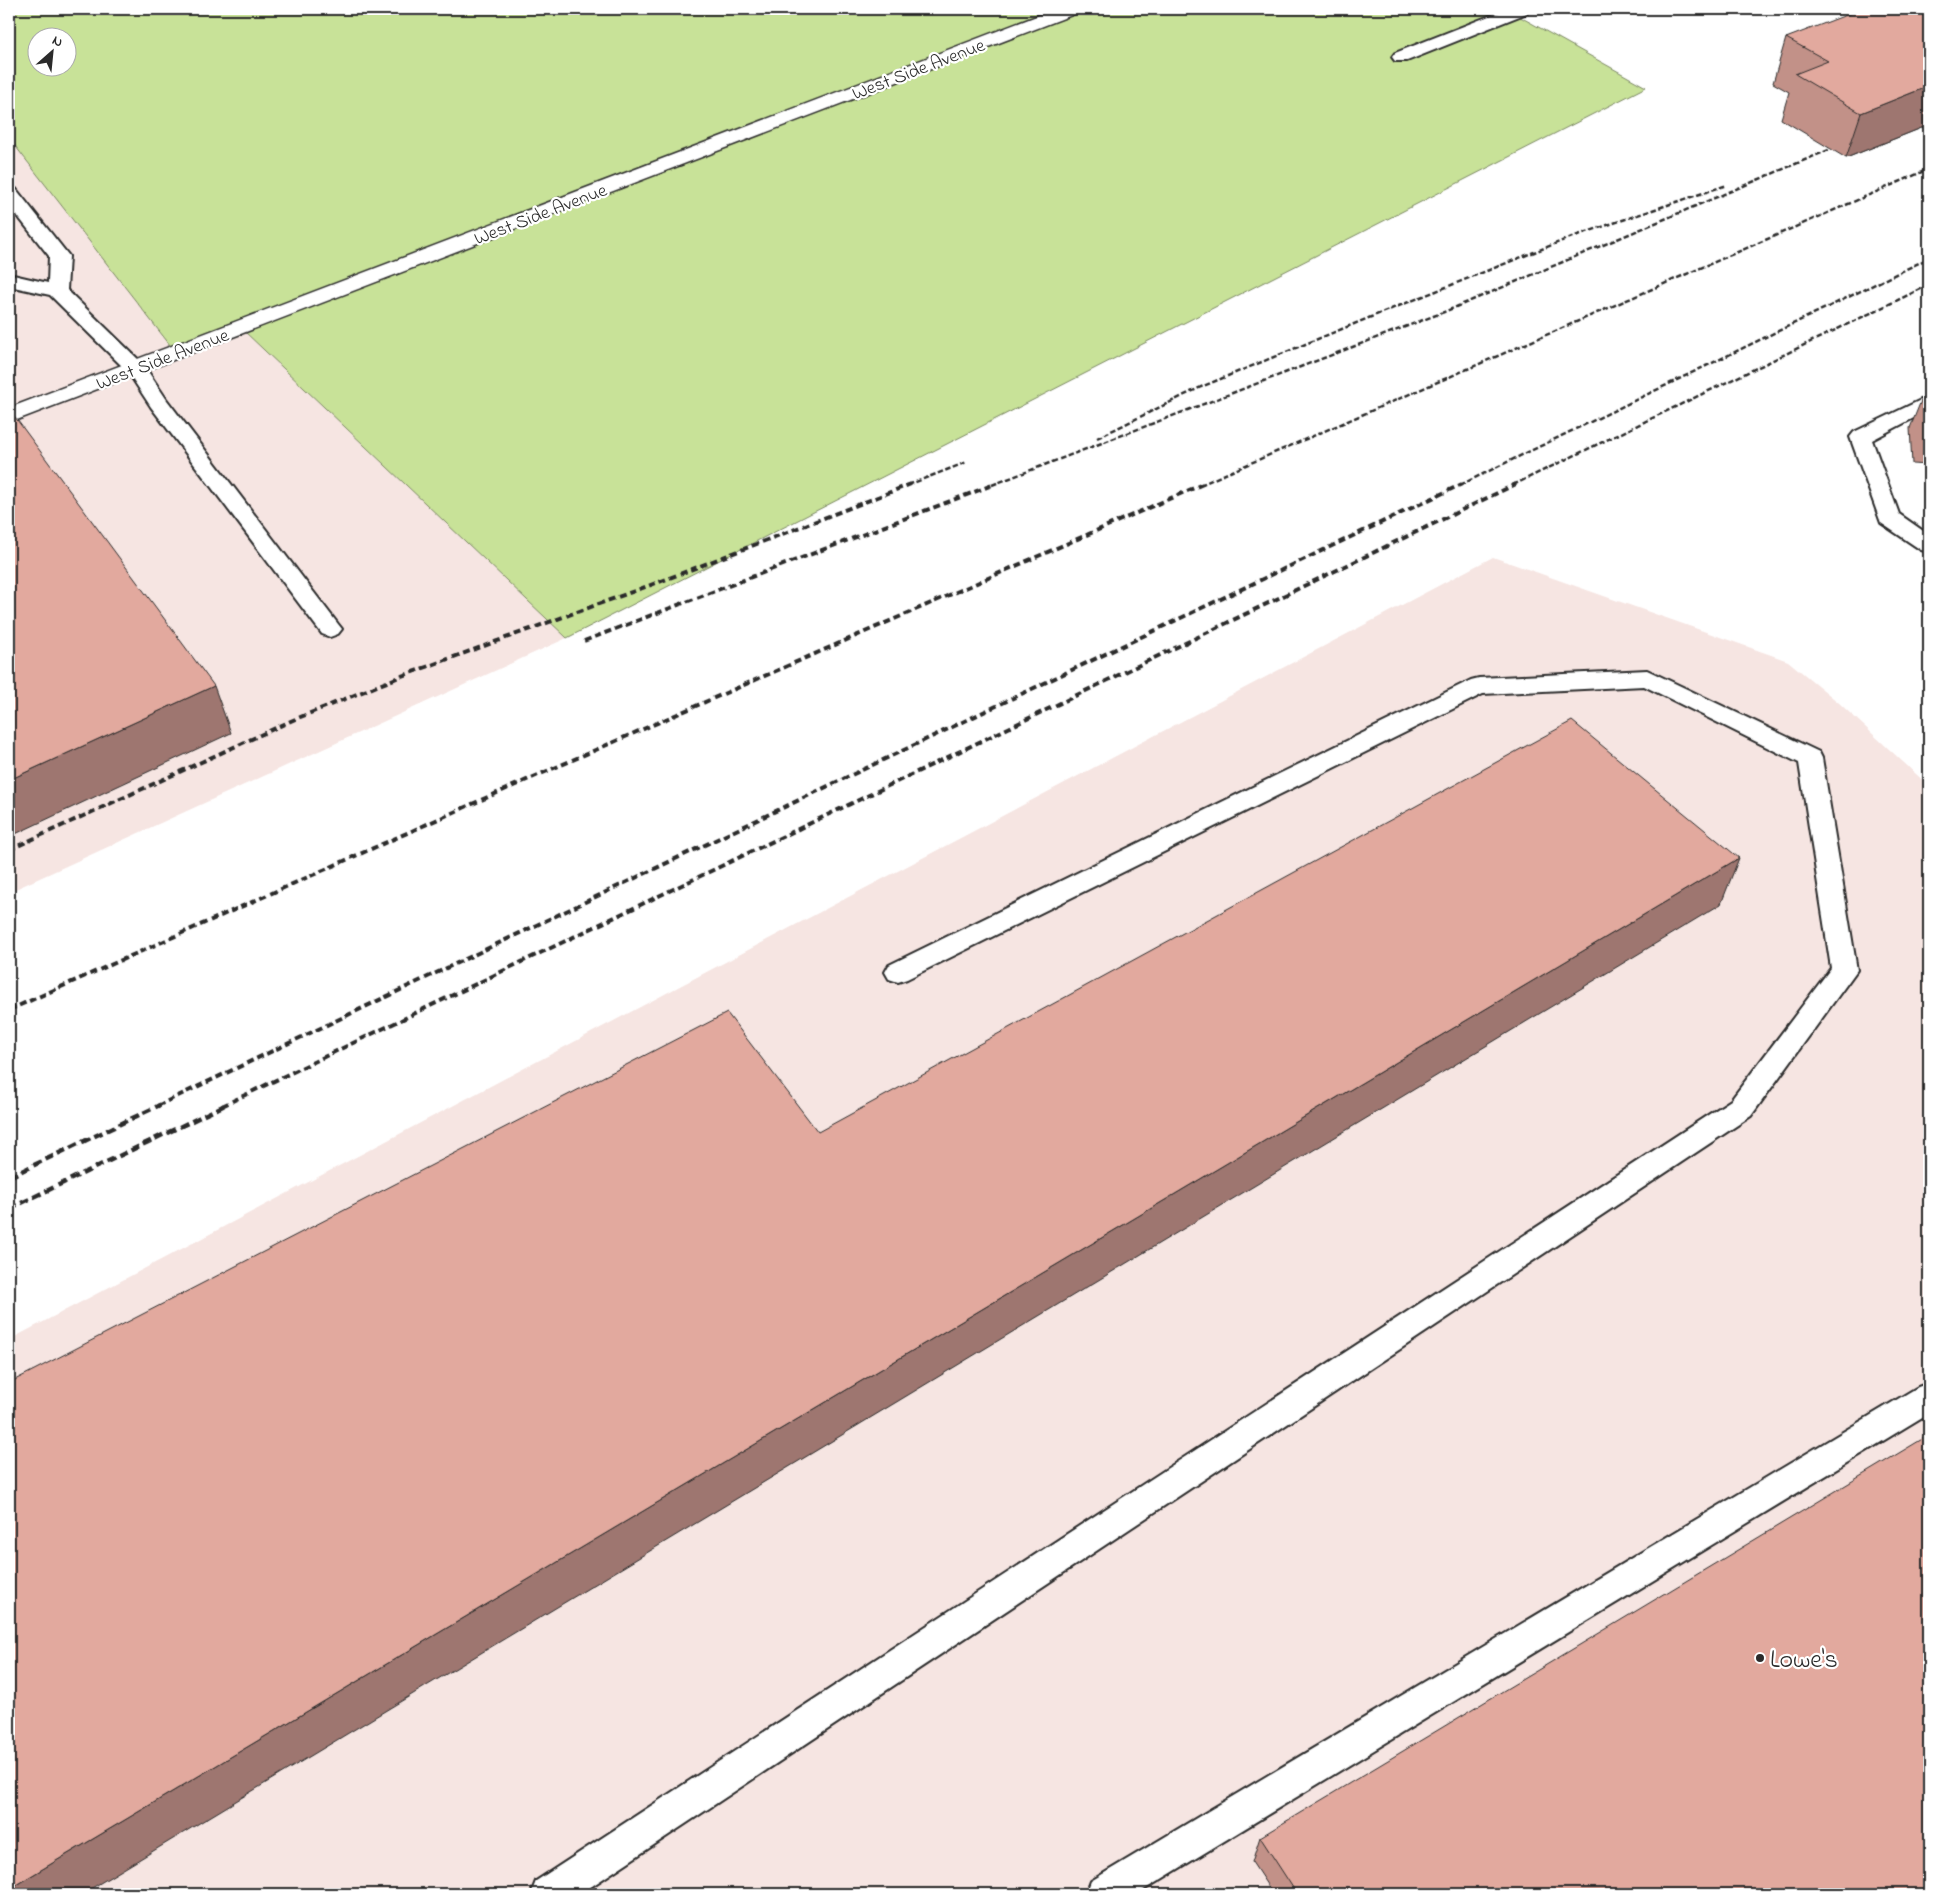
<svg xmlns="http://www.w3.org/2000/svg" width="1938" height="1903" font-family="'Indie Flower',sans-serif">
<style>
.built{fill:#f6e5e2}
.green{fill:#c8e298;stroke:#7a8662;fill-rule:evenodd}
.lines{fill:none;stroke-linecap:round;stroke-linejoin:round}
.lane-casing{stroke:#2b2b2b;stroke-width:4}
.secondary-casing{stroke:#2b2b2b;stroke-width:3}
.lane{fill:#fff;fill-rule:evenodd}
.secondary{fill:#fff;fill-rule:evenodd}
.rail-far2{stroke:#2b2b2b;stroke-width:2.5;stroke-dasharray:5.5 2.5;stroke-linecap:butt}
.rail-far1{stroke:#2b2b2b;stroke-width:4;stroke-dasharray:7 4;stroke-linecap:butt}
.rail{stroke:#2b2b2b;stroke-width:4.5;stroke-dasharray:9 4.5;stroke-linecap:butt}
.wall{fill:#c29188;stroke:#2b2b2b}
.shaded-wall{fill:#9e766f;stroke:#2b2b2b}
.building{fill:#e2a99e;stroke:#2b2b2b}
.poi-dot{fill:#2b2b2b;stroke:#fff;stroke-width:2}
.labels{text-anchor:middle;stroke-width:4.5;stroke-linejoin:round;paint-order:stroke}
.far-street-label{font-size:19px;fill:#2b2b2b;stroke:#fff}
.near-poi-label{font-size:26px;fill:#2b2b2b;stroke:#fff;text-anchor:start}
</style>
<rect width="100%" height="100%" fill="#fff"/>
<filter id="ink" filterUnits="userSpaceOnUse"><feTurbulence type="fractalNoise" baseFrequency=".02" numOctaves="2"/><feDisplacementMap in="SourceGraphic" scale="10" xChannelSelector="R" yChannelSelector="G"/><feConvolveMatrix kernelMatrix="1 2 1 2 8 2 1 2 1" color-interpolation-filters="sRGB"/></filter>
<g filter="url(#ink)">
<g class="built">
<path d="M9,138L177,354L244,331L567,638L9,892Z"/>
<path d="M1493,557L1788,661L1838,702L1929,786V1894H9V1340Z"/>
</g>
<path class="green" d="M9,9H1141L1148,12L1158,9H1506L1646,87L567,638L244,331L177,354L9,138ZM38,38H68V68H38Z"/>
<g class="lines">
<g class="lane-casing">
<g id="lane">
<path d="M1507,9H1529L1527,13L1407,61H1395L1392,57L1395,53Z"/>
<path d="M9,187L16,189L69,256L67,290L143,364L167,400L338,624L342,629L338,634L330,637L322,634L151,407L128,372L50,295L9,286V274L48,283L49,256L9,205Z"/>
<path d="M1929,396V410L1872,440L1899,514L1929,535V552L1921,550L1881,523L1850,437L1854,432Z"/>
<path d="M1647,670L1819,752L1822,758L1857,970L1751,1116L580,1894H531L536,1881L1731,1100L1831,968L1799,763L1644,686L1483,694L907,979L898,982L889,979L885,972L889,965L1471,680L1479,678Z"/>
<path d="M1929,1383V1413L1137,1894H1086L1091,1881L1918,1387Z"/>
</g>
</g>
<g class="secondary-casing">
<path id="secondary" d="M1055,9H1080L1077,13L9,423V408Z"/>
</g>
<use href="#lane" class="lane"/>
<use href="#secondary" class="secondary"/>
<g class="rail-far2">
<path d="M1097,438L1201,387L1371,317L1572,237L1727,185"/>
<path d="M908,485L967,462"/>
<path d="M992,485L1444,312L1831,149"/>
<path d="M1200,485L1929,169"/>
<path d="M1460,485L1929,258"/>
<path d="M1513,485L1929,285"/>
</g>
<g class="rail-far1">
<path d="M584,641L995,484"/>
<path d="M9,850L293,720L399,677L659,582L911,484"/>
<path d="M9,1010L488,797L1203,484"/>
<path d="M157,1106L1462,484"/>
<path d="M222,1106L1516,484"/>
</g>
<g class="rail">
<path d="M9,1177L160,1105"/>
<path d="M9,1209L225,1105"/>
</g>
</g>
<g class="wall">
<path d="M1929,9V125L1846,158L1781,119L1789,92L1773,83L1786,38Z"/>
<path d="M1929,381V465L1912,464L1910,428Z"/>
<path d="M1260,1837L1929,1894H1273L1252,1862Z"/>
</g>
<g class="shaded-wall">
<path d="M1929,86V125L1846,158L1861,113Z"/>
<path d="M214,686L231,733L9,837V780Z"/>
<path d="M1739,858L1721,904L82,1894H9V1889Z"/>
</g>
<g class="building">
<path d="M1862,9H1929V86L1861,113L1795,74L1828,61L1786,38Z"/>
<path d="M9,409L214,686L9,780Z"/>
<path d="M1572,721L1739,858L9,1889V1383L727,1013L818,1132Z"/>
<path d="M1929,1435V1894H1297L1260,1837Z"/>
</g>
</g>
<circle class="poi-dot" cx="1760" cy="1658" r="5"/>
<g class="labels">
<g class="far-street-label">
<text transform="translate(918 68) rotate(-21)" y="7">West Side Avenue</text>
<text transform="translate(540 213) rotate(-21)" y="7">West Side Avenue</text>
<text transform="translate(162 358) rotate(-21)" y="7">West Side Avenue</text>
</g>
<g class="near-poi-label">
<text x="1770" y="1667">Lowe's</text>
</g>
</g>
<rect width="1938" height="1903" fill="none" stroke="#fff" stroke-width="30"/>
<rect x="15" y="15" width="1908" height="1873" fill="none" stroke="#2b2b2b" stroke-width="2" filter="url(#ink)"/>
<g transform="translate(52 52) rotate(27)"><circle r="24" fill="#ffffff" stroke="#aaaaaa"/>
<path d="M0-4L9 19L0 12L-9 19Z" fill="#2b2b2b"/>
<text y="-8" font-size="14" font-weight="bold" text-anchor="middle" fill="#2b2b2b">N</text>
</g>
</svg>
